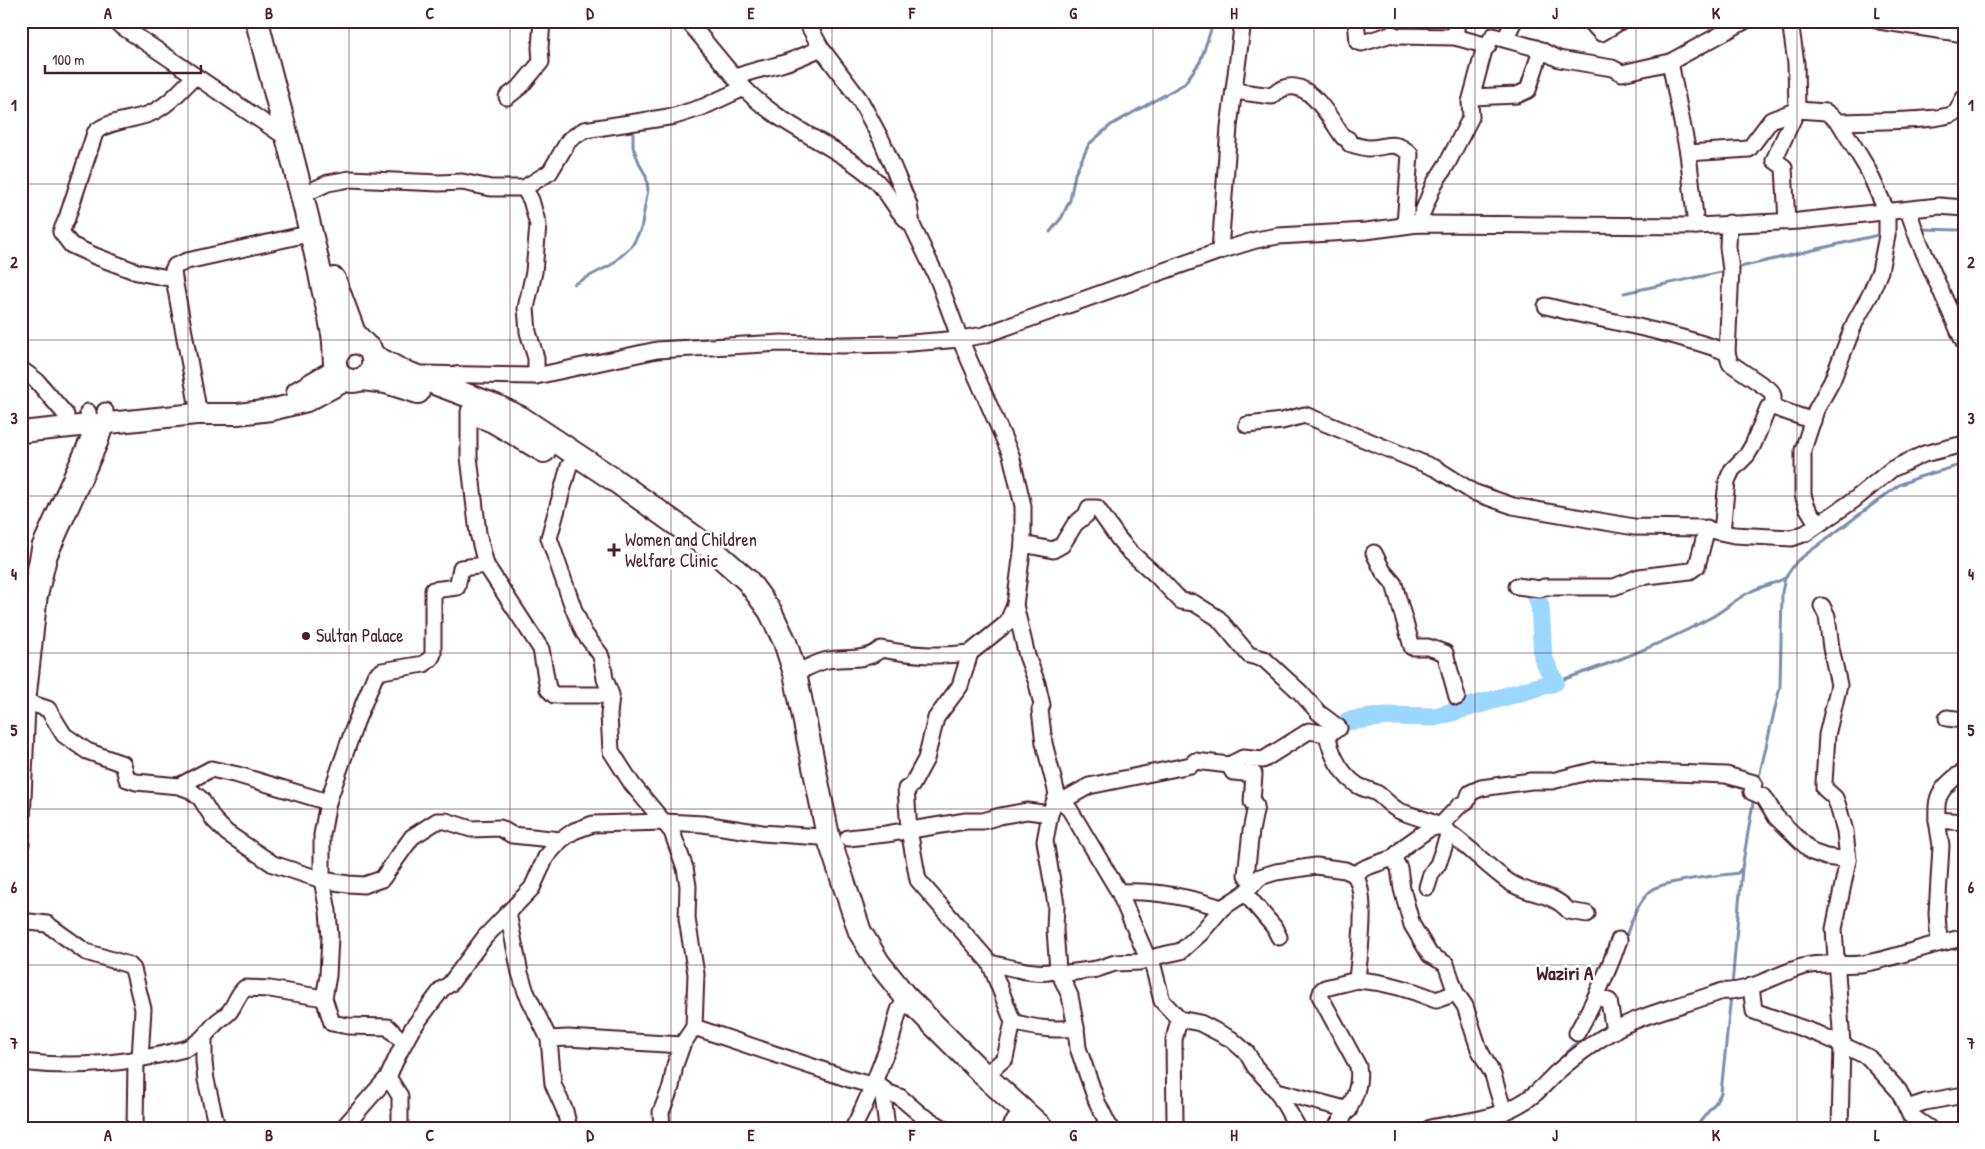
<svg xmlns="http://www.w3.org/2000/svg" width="1985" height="1149" font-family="'Patrick Hand',sans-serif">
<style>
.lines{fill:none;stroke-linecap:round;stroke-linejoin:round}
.stream{stroke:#7b8ea9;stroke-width:3}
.river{stroke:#9cd8fd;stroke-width:19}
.minor-casing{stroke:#4a1f2b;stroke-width:19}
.major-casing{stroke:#4a1f2b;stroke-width:24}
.highway-casing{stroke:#4a1f2b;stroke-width:26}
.minor{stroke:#fff;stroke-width:15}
.major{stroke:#fff;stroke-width:20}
.highway{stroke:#fff;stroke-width:22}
.grid{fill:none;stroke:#4a1f2b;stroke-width:1;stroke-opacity:0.55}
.poi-dot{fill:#4a1f2b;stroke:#fff;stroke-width:2}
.labels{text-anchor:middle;stroke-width:5;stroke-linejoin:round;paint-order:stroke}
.poi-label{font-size:18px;fill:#4a1f2b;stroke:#fff;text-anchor:start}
.neighbourhood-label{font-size:19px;font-weight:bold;fill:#4a1f2b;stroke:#fff}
.neatline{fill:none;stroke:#4a1f2b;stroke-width:2}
.grid-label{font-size:16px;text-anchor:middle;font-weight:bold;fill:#4a1f2b}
</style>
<rect width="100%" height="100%" fill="#fff"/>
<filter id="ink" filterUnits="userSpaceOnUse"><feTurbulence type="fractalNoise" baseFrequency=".02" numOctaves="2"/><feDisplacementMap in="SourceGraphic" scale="10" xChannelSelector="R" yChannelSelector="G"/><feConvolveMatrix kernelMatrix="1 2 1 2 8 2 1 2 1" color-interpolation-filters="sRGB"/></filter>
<g filter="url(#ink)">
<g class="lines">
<g class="stream">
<path d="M1920,229L1959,230"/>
<path d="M1050,232L1062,217L1070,200L1075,174L1089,144L1111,125L1184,84L1200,62L1214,21"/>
<path d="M1736,268L1878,235"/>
<path d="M574,284L611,265L632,246L641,229L648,189L646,176L640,165L633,147V128"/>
<path d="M1624,293L1726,271"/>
<path d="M1541,687C1598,668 1655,648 1708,619C1723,612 1735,599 1750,592C1761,586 1774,584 1785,578"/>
<path d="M1758,781L1780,687L1782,592L1785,578L1797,561L1899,485L1919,477L1964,464"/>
<path d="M1625,940C1630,923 1638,900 1653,889C1667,880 1719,876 1738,873L1741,869"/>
<path d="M1732,986L1742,868L1754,797"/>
<path d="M1606,994L1613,977"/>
<path d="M1593,1019L1602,1002"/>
<path d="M1564,1056L1580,1039"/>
<path d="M1695,1128L1716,1102L1721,1093L1731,995"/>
</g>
<path class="river" d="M1348,721L1387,716L1435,717L1555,682L1543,658L1540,606L1535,592"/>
<g class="minor-casing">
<g id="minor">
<path d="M114,21L287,138"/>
<path d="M688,21L735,78"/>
<path d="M806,21L821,48L860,100L882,141L909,205L912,225L939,282L960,339L1011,455L1023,506V544L1015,605L1027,656L1037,683L1042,705L1040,710L1044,743L1057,794L1050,814L1045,841L1056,904L1055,930L1058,970L1070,996L1076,1028L1078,1048L1097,1102L1110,1128"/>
<path d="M1356,21L1358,42L1362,43L1392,34L1397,36L1455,37L1488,46"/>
<path d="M1590,21L1601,33L1621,21"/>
<path d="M1879,21L1964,34"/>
<path d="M1455,37L1457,21"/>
<path d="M1505,39L1514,21"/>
<path d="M1670,62L1688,153L1696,226"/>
<path d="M744,88C781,127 833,143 873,178C889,191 895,212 912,225"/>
<path d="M1234,91L1272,96C1303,67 1327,114 1343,137L1348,139L1350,144C1355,145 1361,147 1367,148C1384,149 1394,138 1410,154L1405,225"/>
<path d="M507,97L521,86L541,62L540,48L542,21"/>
<path d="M1472,97L1517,95L1528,90L1541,50"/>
<path d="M1688,153L1749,149L1771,120L1797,110L1826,112L1839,122"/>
<path d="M524,188L531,200L538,225L534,272L526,308L528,332L536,358V376"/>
<path d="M313,190L328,183L350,179L439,183L462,182L491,188H524L550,172L569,140L584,130L675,116L703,107L744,88L735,78C750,70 765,69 781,64C795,60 808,54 821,48"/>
<path d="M1908,210L1918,239L1964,343"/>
<path d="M1787,222L1784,167L1774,160L1797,110L1796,63L1790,21"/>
<path d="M1418,224L1434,184L1447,164L1471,117L1470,102L1476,80L1484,50L1493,36L1536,48L1559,59L1612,68L1622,73L1670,62L1745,21"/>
<path d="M1220,251L1229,127L1243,21"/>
<path d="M174,279L137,272L95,256L71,245L61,232L67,218L95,133C105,121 134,120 149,114C168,106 181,90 195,76"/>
<path d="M1546,306C1605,321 1664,330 1721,350L1727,353L1730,363L1771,391L1773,396V407L1813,421"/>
<path d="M1727,353L1731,270L1728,247L1729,223"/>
<path d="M21,369L37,381L66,415"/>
<path d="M423,374L536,376L657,350L781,343L841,345L899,344L960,339L984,335L1220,251L1256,240L1278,236L1366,231L1418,224L1696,226L1799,221L1939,206L1964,208"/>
<path d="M197,403L174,279L173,270L175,266L187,261L312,233"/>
<path d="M469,411V457L478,533L486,565L541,649L548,689L554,695H611"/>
<path d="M1247,425L1282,421L1305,415L1437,469L1473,492L1513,506L1634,527L1701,528L1734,535L1792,538L1806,533L1854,500L1892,469L1924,454L1964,444"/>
<path d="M569,466L549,538L574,610L584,633L600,654L602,660L605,679L611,695L609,715L611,751L632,784L672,832L685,868L688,886L687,919L696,974L694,1027L682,1045L675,1065L671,1087L661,1112L662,1128"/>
<path d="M1821,521L1813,517L1807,507L1803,495V450L1816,410L1832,381L1855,322L1870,295L1880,271L1887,236V212L1867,168L1839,122C1857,121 1946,122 1956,112C1959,109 1961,102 1964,98"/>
<path d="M1722,532L1727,481L1732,470L1747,455L1753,445L1768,408L1773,407"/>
<path d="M1023,544L1053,550L1062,545L1075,524L1086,515L1089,508H1097L1118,538L1129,551L1157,576L1181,601L1194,603L1218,618L1249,655L1264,659L1300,692L1319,713L1339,728L1327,734L1309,731L1263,760L1243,758L1229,765L1195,761L1191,765L1089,786L1064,800"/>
<path d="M1374,553L1383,571L1394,584L1412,647H1428L1445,653L1457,697"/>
<path d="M1517,586L1540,589L1544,587H1614L1639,577L1690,571L1697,566L1707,528"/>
<path d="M1822,606L1827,616L1831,648L1839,685L1827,735L1824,783V788L1835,798L1838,806L1845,831L1848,860L1834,929L1842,1044L1840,1128"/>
<path d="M21,644L40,546L89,438L90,425L88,412"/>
<path d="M795,673C806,669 817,662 828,660C846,657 866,662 881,649C912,655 938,657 970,653"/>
<path d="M21,700L48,709L64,735L87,751L123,764L127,779L136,782L179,786L190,790L201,799L214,820L227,833L273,864L322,880L348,884L364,885L382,879L412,837L437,821H446L471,829L500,828L512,835L561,840"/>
<path d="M1947,718L1964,720"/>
<path d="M1327,734C1331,754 1340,773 1357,785C1363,789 1372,790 1378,794C1386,800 1393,809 1402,812C1415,817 1430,820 1441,827C1466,843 1485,865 1509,882C1532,897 1549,890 1569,911L1587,914"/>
<path d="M1229,765L1233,772L1254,774L1252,802L1256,806L1251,831L1246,875L1253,884"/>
<path d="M179,786L211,769L238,775L328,802"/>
<path d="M1057,794L1070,810L1119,892L1148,959L1152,962L1162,1001L1179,1019L1200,1023L1231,1039L1247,1053L1255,1067L1277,1091L1349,1110"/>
<path d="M1937,820C1936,802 1937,793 1951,781C1955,777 1958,774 1964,772"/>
<path d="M848,838L886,834L966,821H983L1000,816L1027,811L1050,814"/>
<path d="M21,844L27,707L39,598L49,556L100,442L106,423L105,411"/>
<path d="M1393,858L1399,868L1402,889L1412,925L1430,955L1446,964L1456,993L1465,1006L1479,1049L1493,1075L1504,1112"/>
<path d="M1427,887L1431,874L1438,864L1449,833"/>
<path d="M1119,892C1154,890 1189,897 1222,908"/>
<path d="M1245,893L1274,927L1279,937"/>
<path d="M508,913L520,973L526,992L549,1039L553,1084L565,1111L569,1128"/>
<path d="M21,921L47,924L86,952L129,965L133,969L143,1009L140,1059"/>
<path d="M1939,942L1937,914L1941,846L1937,820L1964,822"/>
<path d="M990,963C1010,967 1038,977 1058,970"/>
<path d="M1060,974L1097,969L1115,963L1140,962L1158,956L1181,951L1201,933L1222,908L1245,893L1260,877L1276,872L1316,866L1345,870L1354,874L1367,867L1393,858L1405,846L1429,829L1440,826L1459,806L1467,801L1470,793L1481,788L1531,781H1552L1596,770L1726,775L1754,783L1752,792L1764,797L1776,817L1812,852L1826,857L1848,860"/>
<path d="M1357,980C1385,982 1410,989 1436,1000L1456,993"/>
<path d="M1751,986L1754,1011L1821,1035L1868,1057L1899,1091L1910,1115L1929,1128"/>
<path d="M1597,997L1609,1001L1614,1031"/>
<path d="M1013,1022C1037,1029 1052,1030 1076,1028"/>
<path d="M694,1027L849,1079L882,1088L887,1128"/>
<path d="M1577,1033C1594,1002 1608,973 1619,940"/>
<path d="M204,1038V1062L206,1080L217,1128"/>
<path d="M549,1039L568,1038L682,1045"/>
<path d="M404,1043L388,1027L348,1026L332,1023L324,998L328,976L330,937L328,911L322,880V835L328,802L356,722L375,676L382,671L424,664L431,658L433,654V590L457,587L461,568L486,565"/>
<path d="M21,1062C78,1069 130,1063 185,1049C201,1043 207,1032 218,1021C222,1018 227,1015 230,1011C236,1003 237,995 245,988L270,989L324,998"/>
<path d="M985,1076L1005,1058L1013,1022L990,963L918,880L909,830L906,789L912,785L926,759L936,718L960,686L970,653L1007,623L1015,605"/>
<path d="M388,1077L400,1096V1128"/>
<path d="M882,1088L889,1093L900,1097L921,1115L943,1128"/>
<path d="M1277,1091L1298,1128"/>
<path d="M1907,1108L1925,1102L1964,1095"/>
<path d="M1175,1124L1174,1040L1179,1019"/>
<path d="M135,1128L136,1061"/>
<path d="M343,1128L388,1077L399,1053L412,1029L442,989L450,984L485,937L532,888L546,857L561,840L574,831L593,824L665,822L703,824L762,833L820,837"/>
<path d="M853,1128C868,1102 877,1073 889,1045C894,1034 895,1020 900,1008"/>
<path d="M1010,1128L1015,1120"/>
<path d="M1335,1128C1349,1110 1362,1090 1358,1066L1320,996L1322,990L1325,988L1357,980C1359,956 1369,893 1354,874"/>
<path d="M1430,1128C1460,1122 1492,1120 1518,1105C1534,1097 1544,1085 1556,1073C1573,1058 1592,1044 1611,1032C1641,1014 1689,1004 1722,991C1751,993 1778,972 1806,966C1826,961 1848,967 1867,963C1900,957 1931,943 1964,938"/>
</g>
</g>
<g class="major-casing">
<g id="major">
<path d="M297,392L336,369"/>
<path d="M21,432L196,414H238L271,410L307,401L347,380"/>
</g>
</g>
<g class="highway-casing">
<g id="highway">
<path d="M257,21C278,105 302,188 320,273C323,292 329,310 332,329C335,340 334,352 335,363C337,393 386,383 370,349L358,342L345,344L336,355"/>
<path d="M334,279L354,333L365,345"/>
<path d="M373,356L402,371L496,406L521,418L613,479L714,551L748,581L770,611L785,642L795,673L828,836L860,932L878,962L905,996L985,1076L1042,1128"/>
<path d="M363,379L386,382L418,392"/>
<path d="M476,414L493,421L544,451"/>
</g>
</g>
<use href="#minor" class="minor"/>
<use href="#major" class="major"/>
<use href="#highway" class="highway"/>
</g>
</g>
<path class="grid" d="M188,21V1128M349,21V1128M510,21V1128M671,21V1128M832,21V1128M992,21V1128M1153,21V1128M1314,21V1128M1475,21V1128M1636,21V1128M1797,21V1128M21,184H1964M21,340H1964M21,496H1964M21,653H1964M21,809H1964M21,965H1964"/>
<g class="poi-dot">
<path d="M611.5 542.5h5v5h5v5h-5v5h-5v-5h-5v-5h5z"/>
<circle cx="306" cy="636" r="5"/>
</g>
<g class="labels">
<g class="poi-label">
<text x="625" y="546">Women and Children<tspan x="625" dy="21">Welfare Clinic</tspan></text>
<text x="316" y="642">Sultan Palace</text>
</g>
<g class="neighbourhood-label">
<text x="1565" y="980">Waziri A</text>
</g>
</g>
<rect width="1985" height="1149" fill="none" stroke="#fff" stroke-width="55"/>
<path d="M45 65v8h156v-8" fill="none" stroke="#4a1f2b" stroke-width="2.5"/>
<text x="52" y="65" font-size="15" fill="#4a1f2b" stroke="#ffffff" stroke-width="4" paint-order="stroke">100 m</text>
<rect x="28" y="28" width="1930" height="1094" class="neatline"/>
<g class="grid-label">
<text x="108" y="19">A</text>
<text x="269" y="19">B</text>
<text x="430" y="19">C</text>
<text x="590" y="19">D</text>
<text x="751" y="19">E</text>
<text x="912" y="19">F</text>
<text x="1073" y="19">G</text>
<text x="1234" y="19">H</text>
<text x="1395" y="19">I</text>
<text x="1555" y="19">J</text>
<text x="1716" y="19">K</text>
<text x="1877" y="19">L</text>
<text x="14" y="111">1</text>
<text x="1971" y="111">1</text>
<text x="14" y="268">2</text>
<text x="1971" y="268">2</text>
<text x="14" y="424">3</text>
<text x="1971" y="424">3</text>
<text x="14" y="580">4</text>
<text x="1971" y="580">4</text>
<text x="14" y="736">5</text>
<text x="1971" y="736">5</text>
<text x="14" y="893">6</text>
<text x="1971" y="893">6</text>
<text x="14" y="1049">7</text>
<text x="1971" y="1049">7</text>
<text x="108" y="1141">A</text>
<text x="269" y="1141">B</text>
<text x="430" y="1141">C</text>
<text x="590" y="1141">D</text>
<text x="751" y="1141">E</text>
<text x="912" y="1141">F</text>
<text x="1073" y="1141">G</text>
<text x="1234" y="1141">H</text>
<text x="1395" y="1141">I</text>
<text x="1555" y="1141">J</text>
<text x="1716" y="1141">K</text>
<text x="1877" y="1141">L</text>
</g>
</svg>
